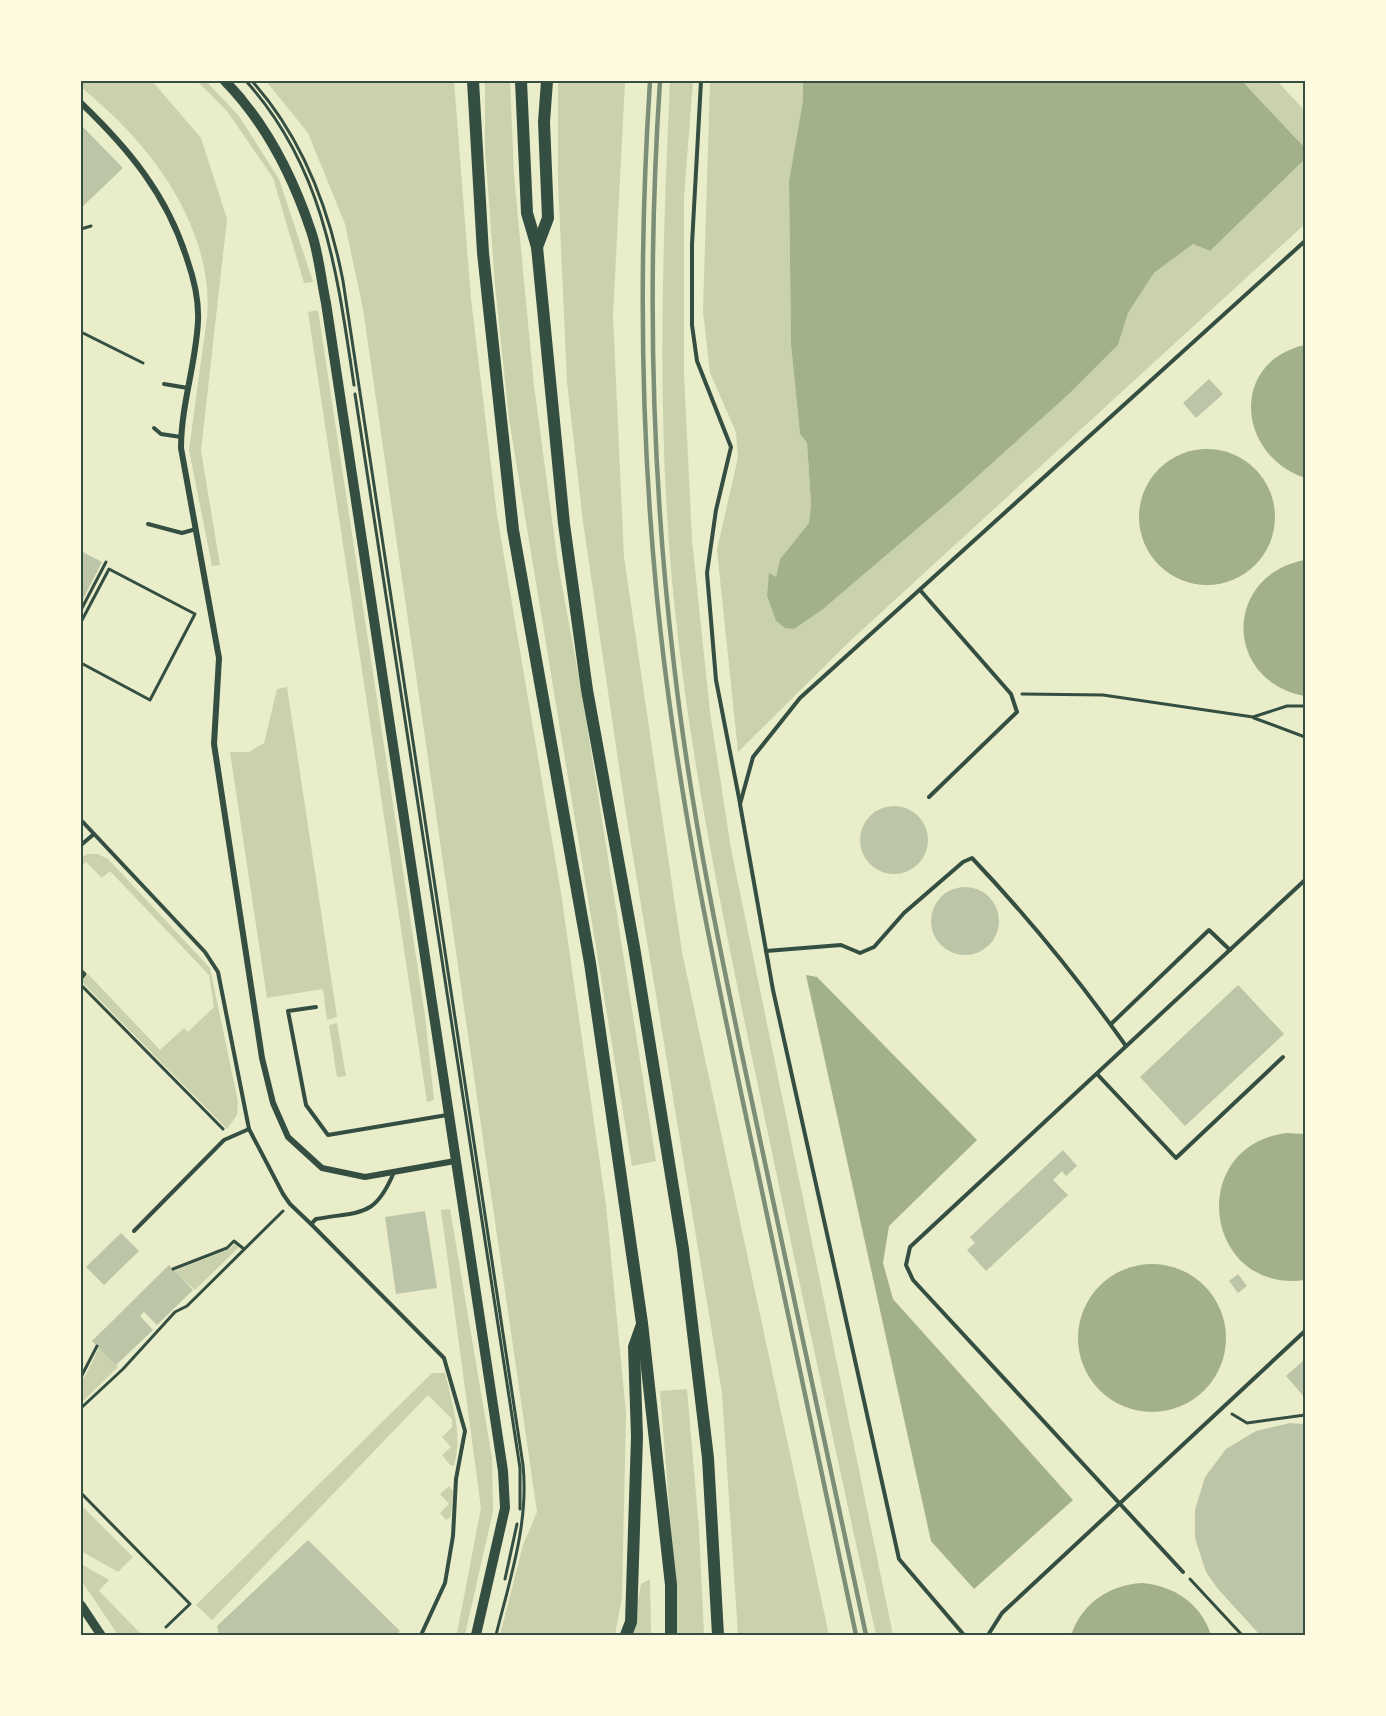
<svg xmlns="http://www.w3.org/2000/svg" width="1386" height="1716" font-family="'Open Sans',sans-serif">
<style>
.green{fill:#cad2ad}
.water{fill:#a3b18a}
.building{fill:#bcc5a7}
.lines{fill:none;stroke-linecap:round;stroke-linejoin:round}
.path{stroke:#344e41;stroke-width:3}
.service{stroke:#344e41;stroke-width:4}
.minor{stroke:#344e41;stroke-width:6}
.tertiary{stroke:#344e41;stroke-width:9}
.secondary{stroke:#344e41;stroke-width:10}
.trunk{stroke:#344e41;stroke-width:12}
.rail{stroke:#7c8e77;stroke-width:4.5}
.neatline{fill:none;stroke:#344e41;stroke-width:2}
</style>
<rect width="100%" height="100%" fill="#e9edc9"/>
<g class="green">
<path d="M81,81L153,82L201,138L227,219L201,451L220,565L212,566L189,450L207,317C213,250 176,183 131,134C116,117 98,102 81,87Z"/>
<path d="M197,81H206L239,116L279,179L313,282L304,283L273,178L227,111Z"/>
<path d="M266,81H454L471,299L497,515L561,893L606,1205L626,1413L622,1597L615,1635H500L523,1545L537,1512L363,309L345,224L308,133Z"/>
<path d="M485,81H510L514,175L534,386L558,564L582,694L656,1161L632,1166L509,419L495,285L485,148Z"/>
<path d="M558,81H625L613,316L624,557L682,952L829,1635H738L722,1393L626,814L583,522L567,382L558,181Z"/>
<path d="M670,81H693L684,197V374L692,540L710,712L731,849L893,1635H876C834,1444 793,1254 753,1062C722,913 691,763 675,610C656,434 662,258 670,81Z"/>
<path d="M710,81H803V100L789,181L791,345L800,434L807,443L811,504L809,523L780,559L776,577L770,574L767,596L776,621L794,629L822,610L958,494L1070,393L1118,345L1128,313L1154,273L1193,244L1210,251L1305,159V224L850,641L738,752L717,550L738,457L736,432L710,373L703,311Z"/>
<path d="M1242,81H1277L1305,111V148Z"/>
<path d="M318,310L425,1016L434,1100L427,1102L308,312Z"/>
<path d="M287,687L337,1017L327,1020L323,989L267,998L230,752H249L264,743L277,689Z"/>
<path d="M88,854H98L108,859L210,968L238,1102L237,1115L227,1129L81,981L88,974L160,1050L184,1028L188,1032L214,1007L209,975L110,871L102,878L86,862L81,866V857Z"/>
<path d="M337,1023L346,1076L337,1077L329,1025Z"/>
<path d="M450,1209L492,1458L493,1511L465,1635H447L457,1633L481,1508L441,1210Z"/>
<path d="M236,1243L239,1247L195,1290L174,1271L228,1250Z"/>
<path d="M99,1347L118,1367L81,1403V1380L86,1375Z"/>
<path d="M432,1373H445C452,1403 463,1434 454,1466L450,1465L442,1455L451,1447L442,1437L452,1427V1419L428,1395L212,1620L196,1605Z"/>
<path d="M687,1389L699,1529L704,1635H675L671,1530L660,1391Z"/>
<path d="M449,1486L453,1491L451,1517L446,1520L440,1513L449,1504L440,1494Z"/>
<path d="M81,1505L133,1557L118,1572L81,1551Z"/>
<path d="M81,1564L109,1580L99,1591L142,1635H118L81,1580Z"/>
<path d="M650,1579L651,1635H631L641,1584Z"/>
</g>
<g class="water">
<path d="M803,81H1242L1305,148V159L1210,251L1193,244L1154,273L1128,313L1118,345L1070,393L958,494L822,610L794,629L785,628L776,621L767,596L769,573L776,577L780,559L809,523L811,504L807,443L800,434L791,345L789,181L803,100Z"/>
<path d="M1305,345V478C1237,455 1229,362 1305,345Z"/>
<circle cx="1207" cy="517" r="68"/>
<path d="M1305,560V696C1223,681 1223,575 1305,560Z"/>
<path d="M806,975L817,977L977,1140L889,1226L883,1263L893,1299L1073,1500L974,1589L931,1541Z"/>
<path d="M1286,1133L1305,1134V1280C1205,1294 1184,1147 1286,1133Z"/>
<circle cx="1152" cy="1338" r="74"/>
<path d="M1142,1583C1175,1586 1201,1604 1211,1635H1071C1082,1603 1109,1585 1142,1583Z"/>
</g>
<g class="building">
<path d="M81,125L123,168L81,208Z"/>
<path d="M1209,379L1223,394L1196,418L1183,403Z"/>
<path d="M81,551L102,562L81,603Z"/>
<circle cx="894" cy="840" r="34"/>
<circle cx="965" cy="921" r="34"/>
<path d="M1238,985L1284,1034L1185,1126L1140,1077Z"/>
<path d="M1063,1150L1077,1166L1066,1176L1062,1171L1053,1180L1068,1195L986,1271L967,1250L975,1243L970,1237Z"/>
<path d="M425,1211L437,1288L396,1294L385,1217Z"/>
<path d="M121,1233L139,1251L104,1285L86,1267Z"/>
<path d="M169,1265L193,1290L157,1325L144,1312L140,1316L153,1330L116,1365L92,1341Z"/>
<path d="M1238,1274L1247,1286L1238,1293L1229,1281Z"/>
<path d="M1305,1359V1398L1286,1376Z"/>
<path d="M1290,1423L1305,1424V1635H1260L1218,1589L1206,1572L1195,1538V1510L1205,1477L1226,1449L1256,1431Z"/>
<path d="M308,1540L400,1631L396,1635H219L217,1626Z"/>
</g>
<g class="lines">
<g class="path">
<path d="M246,81C325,169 337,273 354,385"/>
<path d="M252,81C302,137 329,208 343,281L523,1465C529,1523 510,1579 496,1635"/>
<path d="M81,229L91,226"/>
<path d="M81,332L143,363"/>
<path d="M355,394L520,1468V1509"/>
<path d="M81,610L106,562"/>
<path d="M81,622L109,569L195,614L150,700L81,663"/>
<path d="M1022,694L1103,695L1253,717L1287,706H1305"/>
<path d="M1254,718L1305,737"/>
<path d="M81,970L85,974L81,979"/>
<path d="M81,985L223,1129"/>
<path d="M173,1269L227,1248L234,1241L244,1249"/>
<path d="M81,1377L97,1346"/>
<path d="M81,1408L123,1369L175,1312L187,1306L283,1211"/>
<path d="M1232,1414L1247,1423L1305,1415"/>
<path d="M81,1493L190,1604L166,1627"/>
<path d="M505,1579L517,1524"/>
<path d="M1190,1579L1242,1635"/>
</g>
<g class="service">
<path d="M701,81L692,244V325L697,361L731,447L716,510L707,573L716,680L740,803"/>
<path d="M164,384L188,388"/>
<path d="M154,428L161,434L181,437"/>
<path d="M148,524L182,533L196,529"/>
<path d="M920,590L1011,694L1017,712L929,797"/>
<path d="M81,820L205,952L218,972L249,1129L283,1194L290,1204L311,1224L316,1219C361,1211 375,1218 394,1172"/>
<path d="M81,845L94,834"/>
<path d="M766,951L841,945L860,953L874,947L904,913L963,862L972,858C1028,917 1079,980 1126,1046"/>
<path d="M316,1007L288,1011L306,1105L328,1135L447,1115"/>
<path d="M1111,1024L1209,930L1230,950"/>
<path d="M1097,1074L1176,1158L1283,1057"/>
<path d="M311,1224L444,1358L465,1431L456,1479L453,1536L445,1583L421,1635"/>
<path d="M134,1231L224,1140L249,1129"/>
<path d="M1183,1572L913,1280L906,1265L910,1247L1305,880"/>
<path d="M964,1635L899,1559L773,990L740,804L753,757L800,698L1305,241"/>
<path d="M988,1635L1002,1613L1305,1331"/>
</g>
<path class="minor" d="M81,103C129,149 167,195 187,259C194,279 199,300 198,321C196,364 181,405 181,448L219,658L214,744L262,1058L273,1103L288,1137L322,1168L365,1177L455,1161"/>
<path class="tertiary" d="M81,1605L101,1635"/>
<path class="secondary" d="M225,81C265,122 293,177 311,231C319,254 321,280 326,303L503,1471L505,1508L476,1635"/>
<g class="trunk">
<path d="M473,81L483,253L513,530L590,963L642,1323L671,1585V1635"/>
<path d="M521,81L527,213L537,247L564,524L587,690L634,947L683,1249L708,1458L718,1635"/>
<path d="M537,247L548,218L544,122L547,81"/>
<path d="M626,1635L631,1622L637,1437L634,1347L641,1327"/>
</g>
<g class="rail">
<path d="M650,81C639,250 640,418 656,587C674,781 715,972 756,1163C789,1320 823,1478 856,1635"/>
<path d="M660,81C647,276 651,471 674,665C693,833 730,998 765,1163C799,1320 832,1478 866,1635"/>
</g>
</g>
<rect width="1386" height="1716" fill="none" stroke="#fefae0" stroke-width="165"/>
<rect x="82" y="82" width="1222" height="1552" class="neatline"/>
</svg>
